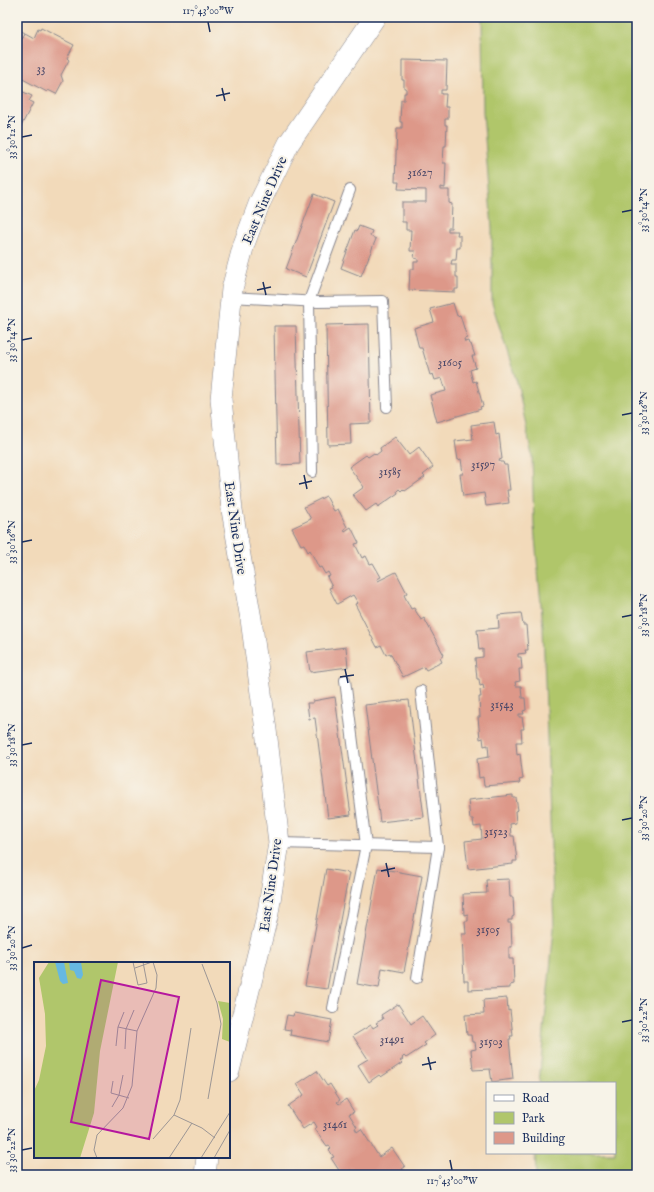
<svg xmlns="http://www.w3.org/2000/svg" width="654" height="1192" font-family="'IM FELL English',serif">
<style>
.green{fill:#b0c66b;stroke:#667a64}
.building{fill:#dd9889}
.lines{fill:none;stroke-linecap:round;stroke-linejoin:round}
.lane-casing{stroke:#86848c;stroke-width:12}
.street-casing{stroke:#86848c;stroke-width:22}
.lane{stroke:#fff;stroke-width:10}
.street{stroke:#fff;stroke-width:21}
.ticks{fill:none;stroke:#1b2f5e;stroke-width:1.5}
.labels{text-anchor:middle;stroke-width:4;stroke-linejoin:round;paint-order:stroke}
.number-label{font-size:12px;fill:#4c4969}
.street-label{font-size:14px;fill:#1b2f5e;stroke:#f7f3e8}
.inset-road{fill:none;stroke:#9c9695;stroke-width:1}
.view{fill:#b5179e;fill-opacity:0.15;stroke:#b5179e;stroke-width:2}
.inset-edge{fill:none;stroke:#1b2f5e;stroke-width:2}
.neatline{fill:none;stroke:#1b2f5e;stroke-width:1.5}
.ticks-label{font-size:10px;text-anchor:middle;fill:#1b2f5e}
</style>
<rect width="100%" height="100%" fill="#f7f3e8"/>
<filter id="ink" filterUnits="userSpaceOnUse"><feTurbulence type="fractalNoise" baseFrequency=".025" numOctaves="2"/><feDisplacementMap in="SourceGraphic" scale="8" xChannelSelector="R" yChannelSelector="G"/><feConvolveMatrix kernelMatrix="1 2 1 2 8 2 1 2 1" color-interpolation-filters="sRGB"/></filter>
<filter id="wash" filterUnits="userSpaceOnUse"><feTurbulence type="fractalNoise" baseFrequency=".012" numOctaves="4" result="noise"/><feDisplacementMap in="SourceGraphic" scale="16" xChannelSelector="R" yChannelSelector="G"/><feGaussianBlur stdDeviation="0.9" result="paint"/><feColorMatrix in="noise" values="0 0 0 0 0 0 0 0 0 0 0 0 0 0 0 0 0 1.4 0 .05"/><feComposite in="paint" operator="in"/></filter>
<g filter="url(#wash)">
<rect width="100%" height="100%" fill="#f2daba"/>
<path class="green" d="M482,17H637V1175H536L535,1153H615V1083H539L554,928L543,627L534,526L532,456L518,386L492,303V228L483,113Z"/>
<g id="blocks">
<g class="building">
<path d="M41,28L74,45L67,58L69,60L61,75L63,81L56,94L48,90L47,92L17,76V29L24,33L20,41L25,33L34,38L38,29L40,30Z"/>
<path d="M402,60L447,61L446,90H441V94H446L445,107H448V119H445V125H447L446,146H444L443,163H446L445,188L441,187V190H449V203L452,204L451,228H448V231H458L457,235H460V248H457L456,260H452L451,264H456V277H458V289H455V292L409,290L410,269H414V262H418V259L414,258L415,251H410L411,230H406V222H402V202H426V190L398,189L399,182H395L397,128H402V122H400L401,100H404V93H406V88H404V80H402Z"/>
<path d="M17,89L32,96L29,101L33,103L17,134Z"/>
<path d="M314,194L334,202L306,277L286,269Z"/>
<path d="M359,226L372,231L370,236L376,239L361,276L341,268L355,230L357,231Z"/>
<path d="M453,303L457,316L460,315L467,338L464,339L465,342L468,341L469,344H471L475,356H472L476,368L470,370L473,382L476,381L483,406L480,407L481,409L437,422L430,395L446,391L442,378L435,380L433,374L430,375L422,348H419L414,328L434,322L430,309Z"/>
<path d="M369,324L371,423L350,424L351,444L328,445L326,325Z"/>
<path d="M274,326H296L300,464L277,465Z"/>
<path d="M494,422L496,435L499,434L502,459L499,460L500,462H503L504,465H507L510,490H507L509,503L486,506L484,493L463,496L460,474H463L461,459L458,460L455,441L473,439L471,425Z"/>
<path d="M395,437L409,455L419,447L433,467L423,475L425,477L405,491L403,489L401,491L399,489L397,491L398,493L378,507L376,504L366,511L353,495L364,487L349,467L366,455L368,457L374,453L376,455L381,451L380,448Z"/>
<path d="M326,496L334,511L338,509L347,527L344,529L345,531L351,527L359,543L355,544L362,558L366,556L370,564L373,563L381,577L377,579L378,581L396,572L407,593L404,595L411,609L414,608L421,620L424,618L444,655L440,658L442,662L426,670L424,667L403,677L390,653L386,655L381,645L377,647L355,604L358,603L353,595L337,604L329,588L332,587L327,577L330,576L328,572L325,574L321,567L319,568L310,550L308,552L304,544L301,545L292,528L311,519L304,507Z"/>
<path d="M521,613L523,625H526L528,650H525L526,653L518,654V657H521L522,669H519L520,681L515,682L516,686H521L522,698H525L526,710L523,711L524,714H519V717H522L524,729H521L522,742H516L517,755L520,754L523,779L519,780L520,783L484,786L483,777L479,778L477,759L489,757L488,745L484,746L483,738L480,739L478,717H480L479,697H481L480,690L484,689L483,685L480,686L479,679H477L475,658L483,657V649L479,650L477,630L499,628L498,615Z"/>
<path d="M346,647L348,667L310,672L307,652Z"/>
<path d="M335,697L351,815L328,818L315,718L309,719L307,703H313V701Z"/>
<path d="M409,700L424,817L380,822L365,705Z"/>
<path d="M513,795V798H516L518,810L515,811L516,823L510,824L511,836H514L517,861H513V864L468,869L465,841L482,839L481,826L474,827L473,819H470L468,800Z"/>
<path d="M378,868L422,876L404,972L382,968L379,988L357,984Z"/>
<path d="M326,869L349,873L327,989L305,986Z"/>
<path d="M509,879L510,897H513L514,916L512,917V920H508V923H511L512,947H509V959H513L514,984L510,985V988L468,990V981H464L462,934H466L465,921H468V914L464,915L463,894L487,893L486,880Z"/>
<path d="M507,998L508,1011L510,1010L513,1036H510L511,1039H509L513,1079L492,1082L490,1069L473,1070L471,1050L476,1049L475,1042H472L471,1035H467L465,1015L484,1014L483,1000Z"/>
<path d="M398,1004L411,1024L422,1016L435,1035L424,1043L426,1045L406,1058L404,1056L402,1058L403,1059L400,1061L402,1063L381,1077L379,1075L369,1082L358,1065L368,1059L353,1036L371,1025L373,1028L378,1025L376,1023L383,1019L381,1015Z"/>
<path d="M294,1013L332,1020L328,1042L290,1035L291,1030L284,1029L287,1015L293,1016Z"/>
<path d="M317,1071L327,1086L330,1084L340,1100L337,1102L339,1104L346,1099L354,1112L349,1114L357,1127L355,1128L357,1132L361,1129L379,1157L392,1148L405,1167L402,1169L406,1175H354L351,1170L342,1175L331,1158L334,1157L329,1150L331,1148L329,1145L327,1146L315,1129L317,1127L314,1122L303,1129L288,1106L304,1095L297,1084Z"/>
</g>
</g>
</g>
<g filter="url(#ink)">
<use href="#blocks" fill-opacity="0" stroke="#86848c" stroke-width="1"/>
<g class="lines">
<g class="lane-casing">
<g id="lane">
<path d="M231,297L318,302L383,301L387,407"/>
<path d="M312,472L309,301L350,190"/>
<path d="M279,843L438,847L421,691"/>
<path d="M417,978L438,847"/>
<path d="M333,1008L366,845L345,680"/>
</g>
</g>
<g class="street-casing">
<g id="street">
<path d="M229,1071L268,913L279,843L266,730L251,619L232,510L221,399L232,289L244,244L259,204L289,143L375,17"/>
<path d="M205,1175L207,1157"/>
</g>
</g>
<use href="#lane" class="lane"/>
<use href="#street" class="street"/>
</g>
</g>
<path class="ticks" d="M208,22L210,32M222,88L225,101M216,96L230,93M22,137L32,135M622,212L632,210M263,282L266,295M257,290L271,287M22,340L32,338M622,415L632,413M304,475L307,489M299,484L312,481M22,542L32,540M622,617L632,615M345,669L348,683M340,677L354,675M22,745L32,743M622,820L632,818M386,863L389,877M381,871L395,868M22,948L32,945M622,1022L632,1020M428,1057L431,1070M422,1065L436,1062M22,1150L32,1148M450,1160L452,1170"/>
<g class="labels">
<g class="number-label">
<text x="41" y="72">33</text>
<text x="420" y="176">31627</text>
<text x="450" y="366">31605</text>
<text x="483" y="468">31597</text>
<text x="390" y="475">31585</text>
<text x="502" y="708">31543</text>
<text x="496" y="835">31523</text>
<text x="488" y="933">31505</text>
<text x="392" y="1043">31491</text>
<text x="491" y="1045">31503</text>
<text x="335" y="1128">31461</text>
</g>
<g class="street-label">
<text transform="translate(264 200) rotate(-67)" y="5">East Nine Drive</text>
<text transform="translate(236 528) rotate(82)" y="5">East Nine Drive</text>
<text transform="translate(270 885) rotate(-82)" y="5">East Nine Drive</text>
</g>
</g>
<g transform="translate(34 962)">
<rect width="196" height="196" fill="#f2daba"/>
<path d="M15,0H84L66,89L60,151L46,196H0V129L5,118L12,84L11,52L5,16ZM184,39L196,41V80L188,77L189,57Z" fill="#b0c66b"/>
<path d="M21,0H30L34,21L29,22L26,19ZM35,0H47L49,13L47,17L43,16L40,9L36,8Z" fill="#66b8e1"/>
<path class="inset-road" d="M99,0L104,23L113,21L109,0M168,2L183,41L187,62L174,137M101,6L118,0M84,65L90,50M82,84L84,65L103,69M91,87L92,67L100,48M79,119L77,131L95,136M78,145L85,133L89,113M140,153L168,166L181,176M119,177L140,153L146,138L157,66M63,196L60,188L63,173L89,146L98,124L103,69L122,26L123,13L119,0M135,196L158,161M167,196L196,150M180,196L196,168"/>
<path class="view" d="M67,18L145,35L115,177L37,160Z"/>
<rect width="196" height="196" class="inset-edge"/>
</g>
<rect width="654" height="1192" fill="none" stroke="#f7f3e8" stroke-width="44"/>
<rect x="486" y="1082" width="130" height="72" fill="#f7f3e8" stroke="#9fa5b1"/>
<rect x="494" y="1095" width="20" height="6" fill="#ffffff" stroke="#9fa5b1"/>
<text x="522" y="1102" font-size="12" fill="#1b2f5e">Road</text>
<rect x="494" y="1112" width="20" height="12" fill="#b0c66b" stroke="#9fa5b1"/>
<text x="522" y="1122" font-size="12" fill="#1b2f5e">Park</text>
<rect x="494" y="1132" width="20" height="12" fill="#dd9889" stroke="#9fa5b1"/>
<text x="522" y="1142" font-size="12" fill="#1b2f5e">Building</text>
<rect x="22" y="22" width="610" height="1148" class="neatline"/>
<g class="ticks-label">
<text x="208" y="14">117°43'00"W</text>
<text transform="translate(11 137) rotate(-90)" y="4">33°30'12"N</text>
<text transform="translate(643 210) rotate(-90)" y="4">33°30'14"N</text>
<text transform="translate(11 340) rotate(-90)" y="4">33°30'14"N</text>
<text transform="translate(643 413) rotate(-90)" y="4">33°30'16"N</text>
<text transform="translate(11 542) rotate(-90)" y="4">33°30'16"N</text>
<text transform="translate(643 615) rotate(-90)" y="4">33°30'18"N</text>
<text transform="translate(11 745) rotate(-90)" y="4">33°30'18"N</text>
<text transform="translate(643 818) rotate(-90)" y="4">33°30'20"N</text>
<text transform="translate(11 948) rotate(-90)" y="4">33°30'20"N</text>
<text transform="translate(643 1020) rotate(-90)" y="4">33°30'22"N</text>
<text transform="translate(11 1150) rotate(-90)" y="4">33°30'22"N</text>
<text x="452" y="1184">117°43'00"W</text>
</g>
</svg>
